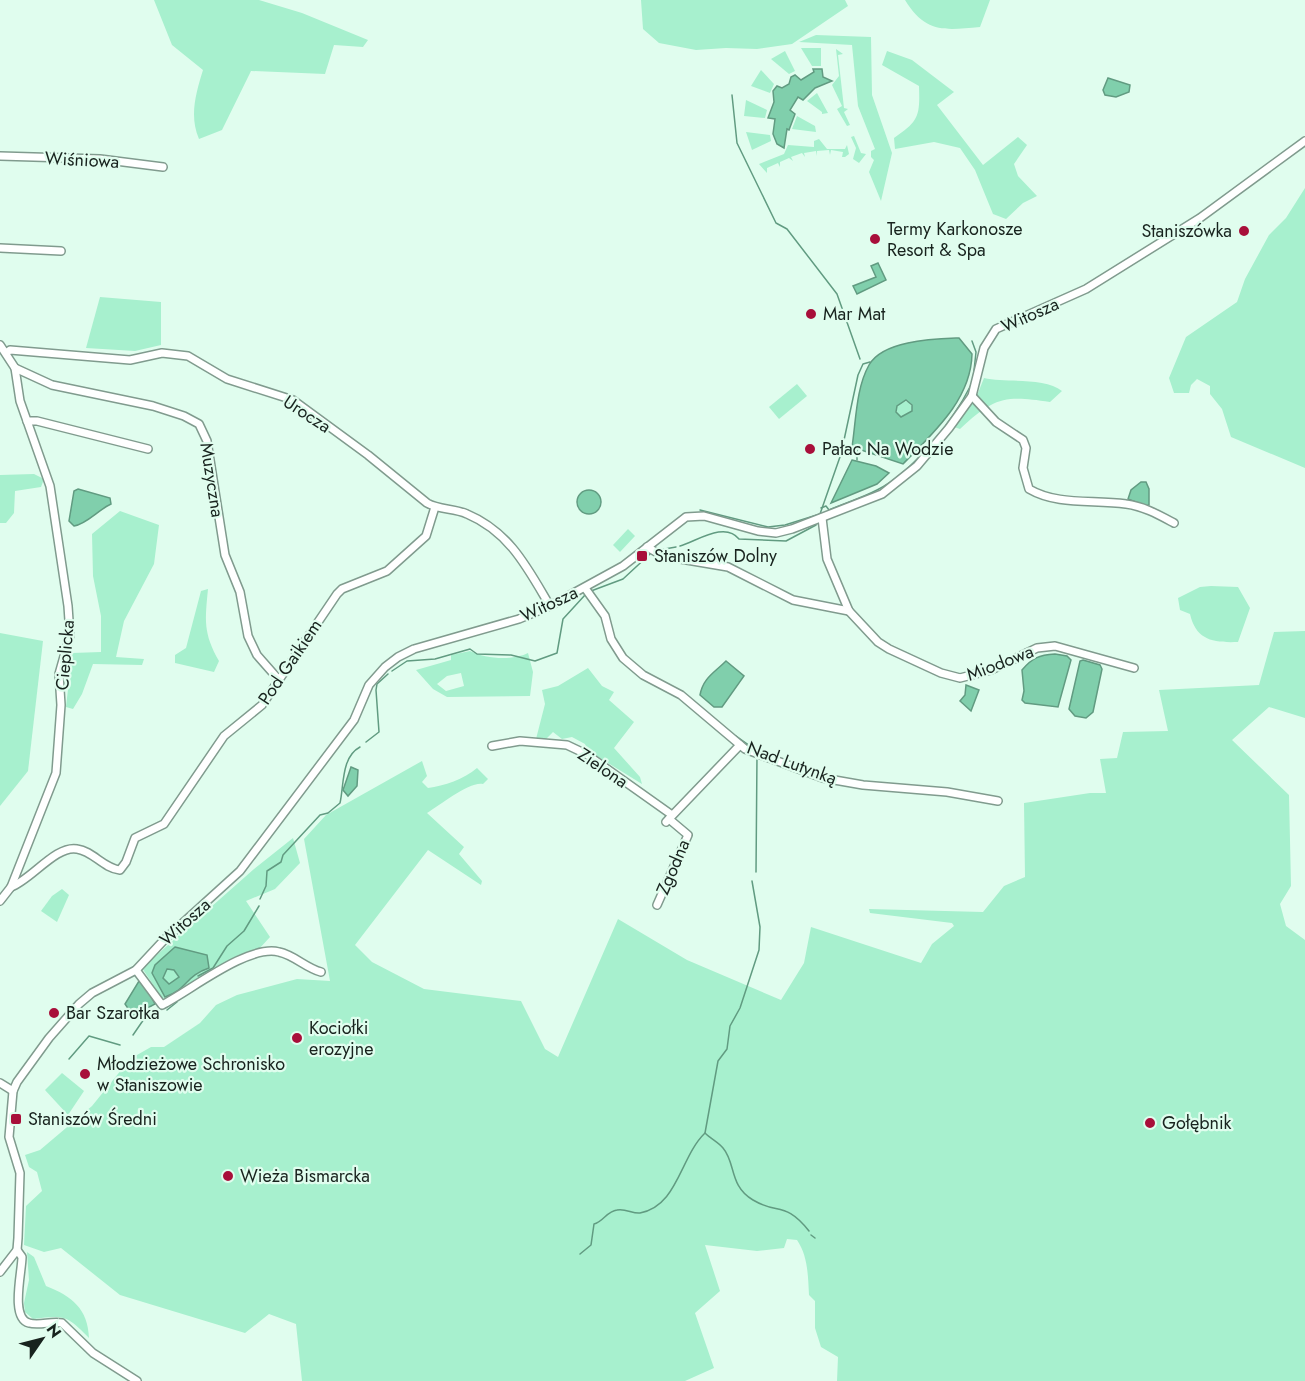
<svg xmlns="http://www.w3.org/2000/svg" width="1305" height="1381" font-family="Jost,sans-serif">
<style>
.green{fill:#a7f0ce;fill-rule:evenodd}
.water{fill:#80cfac;stroke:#619b81;stroke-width:1.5;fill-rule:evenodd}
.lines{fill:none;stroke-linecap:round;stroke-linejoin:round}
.stream{stroke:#619b81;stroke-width:1.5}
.minor-casing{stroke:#809b8e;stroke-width:10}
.minor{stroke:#fff;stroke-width:7}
.poi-dot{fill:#a80f3a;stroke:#e0fdee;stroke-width:2}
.labels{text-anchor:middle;stroke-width:4.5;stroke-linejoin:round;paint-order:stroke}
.street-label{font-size:18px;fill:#18231e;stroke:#e0fdee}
.poi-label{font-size:18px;fill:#18231e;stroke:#e0fdee;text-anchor:start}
</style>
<rect width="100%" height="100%" fill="#e0fdee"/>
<g class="green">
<path d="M154,0H259L302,13L368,40L363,47L334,45L325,74L251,71L222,130L199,139C189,116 196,93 203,70L172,45Z"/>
<path d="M641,0H845L848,6L792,44L757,49L726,48L696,50L659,43L643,29Z"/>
<path d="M905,0H990L980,27C945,30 926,34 905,0Z"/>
<path d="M816,35L871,37L872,95L892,153L881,201L869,172L874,160L871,157V151L875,149L858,106L852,45L799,42Z"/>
<path d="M801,48H821V66H812Z"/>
<path d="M836,49L843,54L838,55L844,108L848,109L844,112L850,125L847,126L837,109L842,106L832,85L839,76Z"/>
<path d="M785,51L795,71L789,74L771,59Z"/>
<path d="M887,51L912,60L954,92L937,105L983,165L1018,137L1027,145L1014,164L1018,176L1037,196L1023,203L1006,219L993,214L975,170L960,148L934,142L895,149L894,138C919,121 920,116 919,86L882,65Z"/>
<path d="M761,70L774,84L770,93L751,86Z"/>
<path d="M817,93L828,113L822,114V112L807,101Z"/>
<path d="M746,100L767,110L765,118L744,116Z"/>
<path d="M797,116L815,126L816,132L792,129Z"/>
<path d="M746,132L770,135L771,141L752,150Z"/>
<path d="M854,136L861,153L866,154L859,163L853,159L856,148L851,137Z"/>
<path d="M819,139L827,149H845L847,145L849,154L845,157H842L843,152L831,150L830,155L829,150L817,151V156L816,151L804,153L805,157L802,153L791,157L793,161L789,158L780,162V167L778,163L767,168V173L759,164L784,154L788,145L814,147V141Z"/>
<path d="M1305,188V468L1231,437L1222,409L1210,394V386L1197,379L1191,385L1189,393H1174L1169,378L1186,337L1237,302L1245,279L1269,235L1286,218Z"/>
<path d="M100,297L161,302V345L135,351L86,348Z"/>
<path d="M984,378C1005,383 1045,377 1062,391L1050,402C1005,395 994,397 960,429L954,427L978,393Z"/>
<path d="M797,384L807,396L779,419L769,407Z"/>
<circle cx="904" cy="409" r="8"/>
<path d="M34,474L44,479L41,487L15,491L14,513L6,523H0V475Z"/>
<path d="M120,511L159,525L154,564L124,621L116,657L144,659L142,665L93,664L82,694L73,709L66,707L72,653L101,652V616L93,576L92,534Z"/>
<path d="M628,529L635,536L620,552L613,545Z"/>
<path d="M1211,586L1238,587L1250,608L1238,642C1213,643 1196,640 1190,614L1180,610L1178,598L1200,587Z"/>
<path d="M208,589C205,620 203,633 219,661L214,672L175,663V655L186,648L201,591Z"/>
<path d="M1305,631V718L1269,707L1232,740L1289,795L1291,886L1280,904L1286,926L1305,940V1381H837L838,1357L821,1347L815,1328V1301L809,1295C808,1276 808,1256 797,1240L787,1239L784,1248L757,1251L705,1245L720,1291L695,1313L714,1368L685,1381H302L296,1324L269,1314L245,1333L120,1295L61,1248L44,1252L24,1245L26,1206L42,1191L37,1172L29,1167L25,1155L40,1150L92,1106L130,1059L151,1047H164L200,1023L216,1005L237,995L297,979L330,981L304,839L326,815L422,761L427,776L422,782L428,788C444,786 464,779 477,768L488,779L483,784C470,781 440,805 427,813L464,847L459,854L482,881L481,885L428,850L355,945L372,962L424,989L521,1001L545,1049L558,1057L618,919L687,960L781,1000L804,963L811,927L921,963L932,944L954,926L952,923L870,913L869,909L983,912L1004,886L1025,877L1024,803L1090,793H1106L1100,759L1117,758L1123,732L1168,731L1159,690L1259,685L1274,632Z"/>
<path d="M0,633L43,641L28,771L0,806Z"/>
<path d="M470,651C486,659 512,661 528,653L533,672L530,696L447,697L433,689L416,670L451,660V655ZM461,673L464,686L446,691L437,684L447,676Z"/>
<path d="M588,668L602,686L614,692L609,700L634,722L614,748L640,777L642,784L587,750L585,744L572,737L562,739L553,732L546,739H536L545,704L542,690L558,686Z"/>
<path d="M293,838L300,863L275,889L246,901L270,937L259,949L214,970L171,997L162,998L142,968L254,869Z"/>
<path d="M62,889L69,895L57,922L41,911L52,896Z"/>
<path d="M62,1073L84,1091L68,1115L45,1090Z"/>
<path d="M27,1252L34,1257L46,1286C72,1296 88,1309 89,1338C67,1315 64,1315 33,1319L25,1312L24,1303L29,1280Z"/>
</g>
<g class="water">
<path d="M813,69H822L823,77L832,81L815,88L803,100L798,97L790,110L795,114L789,130L787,129L784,148L777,144L773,134L775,119L768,118L774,102L773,91L777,86L782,88L789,84L791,77L795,75L801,80L814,72Z"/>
<path d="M1108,78L1130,85L1129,92L1116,97L1105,95L1103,90Z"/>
<path d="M878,263L886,280L857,294L853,286L876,277L871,266Z"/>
<path d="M959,338L972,354C971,400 933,433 903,464L852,447C856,421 856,388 869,365C883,340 934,339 959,338ZM906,400L912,405V411L901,417L896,412L897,406Z"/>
<path d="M852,460L876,466L889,473L877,484L831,503Z"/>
<path d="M1141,482H1146L1149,489V505L1146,506L1128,499L1131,490Z"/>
<path d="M78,489L110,498L111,504C98,510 87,524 74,526L69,521L74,491Z"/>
<circle cx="589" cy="502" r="12"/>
<path d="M1055,654L1067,656L1071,660L1058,707L1025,703L1022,700L1024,691L1022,670C1032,658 1039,655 1055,654Z"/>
<path d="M1083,660L1100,665L1102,669L1093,712L1086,718L1075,716L1069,709L1080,661Z"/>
<path d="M726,661L744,676L722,707H714L700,695C703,678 714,673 726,661Z"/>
<path d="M966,685L979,690L971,711L960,701L965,695Z"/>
<path d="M351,767L358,770L357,786L348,796L343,790Z"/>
<path d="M175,947L207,955L209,968C185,976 188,989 165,997L152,973L155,965ZM167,969L174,970L179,977L169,984L163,978Z"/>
<path d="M139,981L144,984L155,1004L133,1016L125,1004Z"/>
</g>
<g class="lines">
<g class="stream">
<path d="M732,95L737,143L776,223L787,229L837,294L860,359"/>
<path d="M972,341L976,352L973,380"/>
<path d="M857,450V460"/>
<path d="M821,508L826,506L829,510C845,503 862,498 877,490C913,472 953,421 971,385"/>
<path d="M700,510L768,527L785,525L820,514L841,454L858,375L863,364L870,362"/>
<path d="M680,546C697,541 725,521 739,539L786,541L816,525"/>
<path d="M659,550L676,547"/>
<path d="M591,591L623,579L650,554"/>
<path d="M392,671L407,661L435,659L470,649L477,654L511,655L535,661L557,653L563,619L585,595"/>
<path d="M736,736L753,748"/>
<path d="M366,742L379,732L376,690L377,684L388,674"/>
<path d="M756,872L757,755"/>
<path d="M752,881L760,927L759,950L740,1008L730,1026L727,1049L718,1061L705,1133C711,1139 718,1142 723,1148C736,1163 729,1186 753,1200C778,1215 785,1201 809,1231"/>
<path d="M260,899L266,886L267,871L281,862L283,855L320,815L328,813L340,803C344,786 341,757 360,747"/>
<path d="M198,976L213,968L227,946L244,931L259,906"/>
<path d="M167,1010L177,1002"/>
<path d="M133,1035L144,1019L153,1014"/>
<path d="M69,1059L89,1036L120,1045"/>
<path d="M811,1235L815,1238"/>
<path d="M580,1254L591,1245L594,1224C603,1222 607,1211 617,1210C625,1208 633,1214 640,1213C678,1206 680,1157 705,1133"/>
</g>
<g class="minor-casing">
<g id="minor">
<path d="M0,156L100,159L163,167"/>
<path d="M0,248L61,251"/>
<path d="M0,345L15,368L20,401L50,486L68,606L70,635L59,674L61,705L56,773L11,887L0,901"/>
<path d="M6,353L10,350L130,360L162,353L188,356L227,379L293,400L368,455L427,503C439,510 454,508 467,514C510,532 528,569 550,606"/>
<path d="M15,368L52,385L153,406L184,416L199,424L207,441L225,555L240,592L248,636L257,655L279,680"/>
<path d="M972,396L996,422L1023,440L1026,448L1023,468L1029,489C1058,506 1094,499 1126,504C1143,506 1159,515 1174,523"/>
<path d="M27,421H37L148,449"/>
<path d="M822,518L827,559L849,611L878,642L889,649L941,673L960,678L991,670L1037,648L1055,646L1134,668"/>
<path d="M647,547L663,556L728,567L793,600L849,611"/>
<path d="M585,588L605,616L611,639L623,658L643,675L681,695L745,749L823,778L863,785L947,792L998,801"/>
<path d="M492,746L520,741L567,745L586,754L672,815"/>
<path d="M666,822L740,745"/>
<path d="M11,887C31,880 56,845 77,849C93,851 103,868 120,870L126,862L135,838L164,824L224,736L262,705L337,594L342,589L387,571L426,536L435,507"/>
<path d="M657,905L688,835L669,819"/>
<path d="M136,970L162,1005C190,991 248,944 279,952C294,955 306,968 321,972"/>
<path d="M0,1083L13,1091"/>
<path d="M17,1250L22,1257C22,1272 10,1318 29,1323C39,1326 51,1321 62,1323L93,1353L137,1381"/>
<path d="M0,1272L17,1250L18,1238L20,1173L9,1137L13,1091L17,1082L49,1038L79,1004L92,993L136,970L164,940L240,871L354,720L369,685L385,667L398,657L414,649L519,619L550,606L623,566L686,517L704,516L758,531L776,533L792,529L882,494L917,466L949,428L972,396L984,348L996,329L1086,289L1200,218L1305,141"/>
</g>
</g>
<use href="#minor" class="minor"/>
</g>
<g class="poi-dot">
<circle cx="1244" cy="231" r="6"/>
<circle cx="875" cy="239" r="6"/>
<circle cx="811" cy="314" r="6"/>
<circle cx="810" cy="449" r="6"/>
<rect x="636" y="550" width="12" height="12" rx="3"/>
<circle cx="54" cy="1013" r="6"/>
<circle cx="297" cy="1038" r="6"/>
<circle cx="85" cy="1074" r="6"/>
<rect x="10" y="1113" width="12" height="12" rx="3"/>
<circle cx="1150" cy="1123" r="6"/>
<circle cx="228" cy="1176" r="6"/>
</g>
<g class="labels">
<g class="street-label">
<text transform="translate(82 160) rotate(3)" y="6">Wiśniowa</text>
<text transform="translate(1030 315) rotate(-24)" y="6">Witosza</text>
<text transform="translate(307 414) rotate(33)" y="6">Urocza</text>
<text transform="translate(212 480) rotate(81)" y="6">Muzyczna</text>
<text transform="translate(549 604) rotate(-25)" y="6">Witosza</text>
<text transform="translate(65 655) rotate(-85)" y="6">Cieplicka</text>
<text transform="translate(290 662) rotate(-56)" y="6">Pod Gaikiem</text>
<text transform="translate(1000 663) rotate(-21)" y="6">Miodowa</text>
<text transform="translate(792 763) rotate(20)" y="6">Nad Lutynką</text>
<text transform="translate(603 768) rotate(34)" y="6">Zielona</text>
<text transform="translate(673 867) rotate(-67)" y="6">Zgodna</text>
<text transform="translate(185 922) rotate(-42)" y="6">Witosza</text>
</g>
<g class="poi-label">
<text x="887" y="235">Termy Karkonosze<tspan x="887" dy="21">Resort &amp; Spa</tspan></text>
<text x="1232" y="237" text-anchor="end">Staniszówka</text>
<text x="823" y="320">Mar Mat</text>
<text x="822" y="455">Pałac Na Wodzie</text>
<text x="654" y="562">Staniszów Dolny</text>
<text x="66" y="1019">Bar Szarotka</text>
<text x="309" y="1034">Kociołki<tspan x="309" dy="21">erozyjne</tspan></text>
<text x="97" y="1070">Młodzieżowe Schronisko<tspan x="97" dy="21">w Staniszowie</tspan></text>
<text x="28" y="1125">Staniszów Średni</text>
<text x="1162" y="1129">Gołębnik</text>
<text x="240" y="1182">Wieża Bismarcka</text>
</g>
</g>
<g transform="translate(42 1339) rotate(55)" stroke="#e0fdee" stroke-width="4.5" paint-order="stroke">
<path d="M0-4.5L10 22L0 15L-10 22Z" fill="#18231e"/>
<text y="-9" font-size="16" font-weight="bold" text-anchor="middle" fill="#18231e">N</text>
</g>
</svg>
